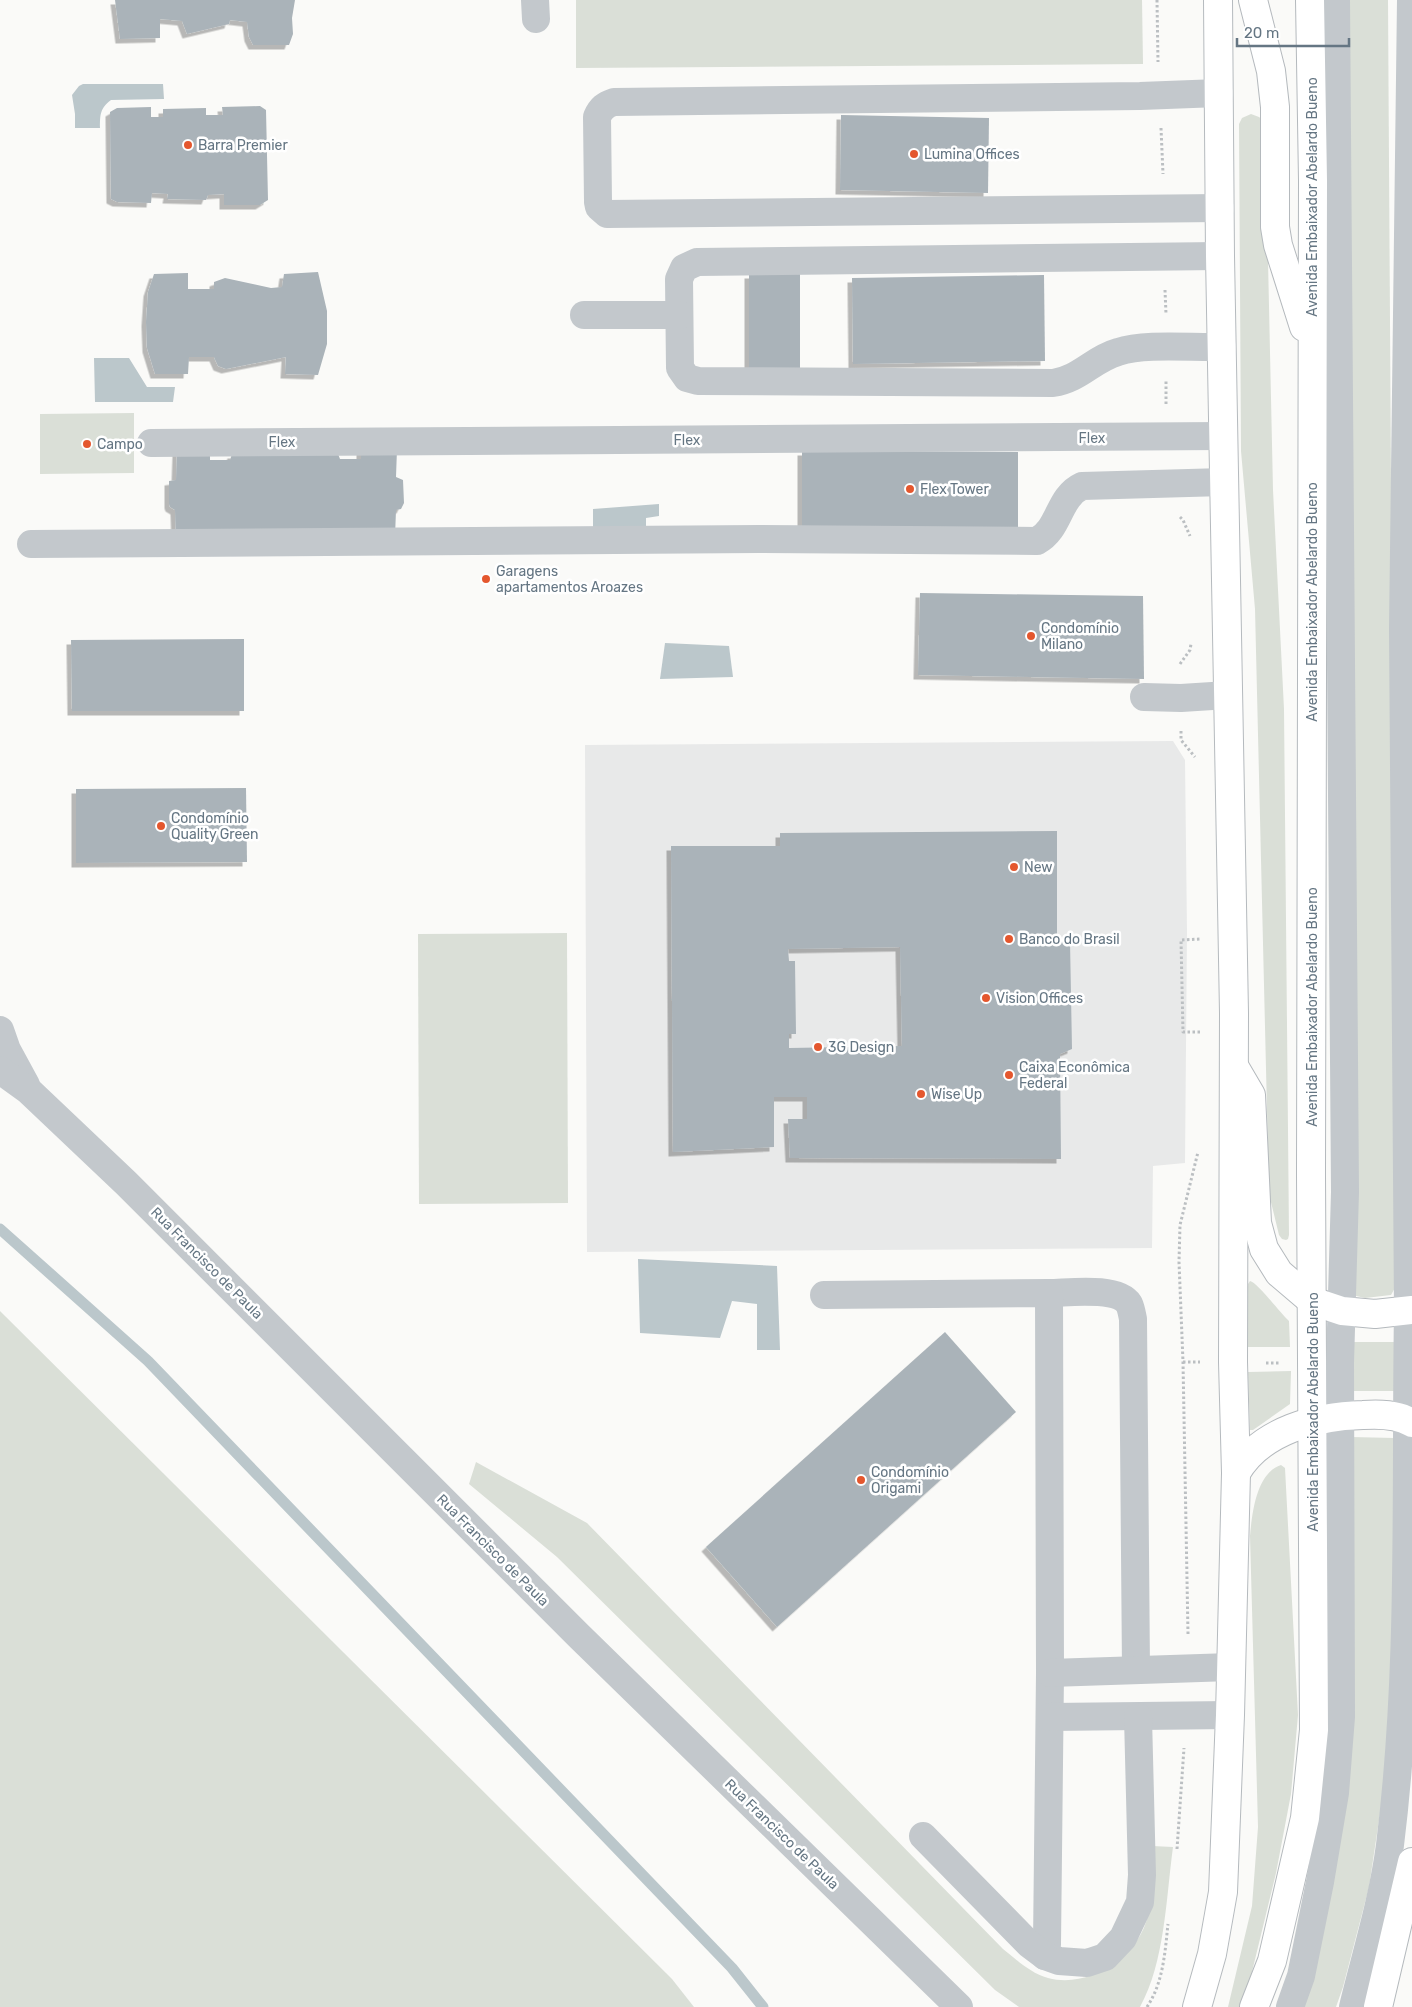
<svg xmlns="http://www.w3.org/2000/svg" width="1412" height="2007" font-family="Rubik,sans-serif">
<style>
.built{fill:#e8e9e9}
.green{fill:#dadfd7}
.water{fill:#bbc7cb}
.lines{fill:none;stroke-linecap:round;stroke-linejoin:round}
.stream{stroke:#bbc7cb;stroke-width:11}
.building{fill:#aab3b9;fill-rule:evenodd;filter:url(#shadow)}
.major-casing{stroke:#b5babe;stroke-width:30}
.highway-casing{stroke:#b4b9bd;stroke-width:30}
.path{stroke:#bbbfc2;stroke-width:3;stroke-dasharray:2.5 2.5;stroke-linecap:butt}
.minor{stroke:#c3c8cc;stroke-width:28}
.major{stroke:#fff;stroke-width:28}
.highway{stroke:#fff;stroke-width:28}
.poi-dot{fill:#e4572e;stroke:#fff;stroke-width:2}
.labels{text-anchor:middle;stroke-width:5;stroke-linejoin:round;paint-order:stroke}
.poi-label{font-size:14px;fill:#657683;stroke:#fff;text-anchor:start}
.street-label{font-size:14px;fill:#657683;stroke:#fff}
</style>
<defs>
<filter id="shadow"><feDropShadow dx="-4.5" dy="4.5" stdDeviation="0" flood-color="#0004"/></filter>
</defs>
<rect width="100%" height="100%" fill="#fafaf8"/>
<path class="built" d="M1173,741L1185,760L1187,931L1185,1163L1153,1166L1152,1248L587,1252L585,745Z"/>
<g class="green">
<path d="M576,0H1142L1143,64L576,68Z"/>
<path d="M1341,0H1388L1396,1286L1391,1295L1365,1298L1352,1295Z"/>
<path d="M1251,114L1259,117L1265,122L1273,490L1284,709L1289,1235L1288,1239L1286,1240L1282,1239L1279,1235L1269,1194L1255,609L1241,451L1239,124L1242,118Z"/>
<path d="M134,413V473L40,474V414Z"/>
<path d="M567,933L568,1203L419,1204L418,934Z"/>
<path d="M1250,1281C1257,1282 1280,1313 1289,1321L1290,1347H1248V1284Z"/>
<path d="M0,1311L672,1979L694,2007H0Z"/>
<path d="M1350,1342H1395V1391H1351Z"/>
<path d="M1291,1371L1290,1404L1253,1430H1250L1248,1372Z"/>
<path d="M1351,1437L1395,1438L1396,1628L1383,1793L1369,1887L1343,1987L1336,2007H1302Z"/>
<path d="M476,1462L587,1523L1003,1949C1017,1960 1030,1973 1048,1978C1089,1989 1139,1957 1148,1915C1152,1897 1151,1866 1152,1846L1173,1847C1166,1898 1165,1962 1140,2007H1019L995,1990L557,1557L469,1484Z"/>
<path d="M1281,1465L1285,1468L1298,1715L1291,1794L1276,1873L1250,1980L1239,2007H1228L1252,1906L1258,1827L1250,1536C1252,1514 1256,1473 1281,1465Z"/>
</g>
<g class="water">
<path d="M83,84H163L164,99L111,100C100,108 100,115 100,128H75V114L72,95L79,86Z"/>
<path d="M94,358H129L147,387H175L173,402H95Z"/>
<path d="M659,504V516L646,518V531L593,530V509Z"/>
<path d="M665,643L729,646L733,677L660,679Z"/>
<path d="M638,1259L777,1266L780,1350H757V1304L732,1301L720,1338L640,1333Z"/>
</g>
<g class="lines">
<path class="stream" d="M0,1229L148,1361L732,1968L763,2007"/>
</g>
<g class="building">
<path d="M115,0H295L292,18L293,34L289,45H253L249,37L247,22L230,20L229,24L187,34L182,21L160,19V38L120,39Z"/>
<path d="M260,106L266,110L268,200L260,205H224V194L208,195L206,200L167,199L168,194L152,193L151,203L117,202L111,199L110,112L117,108L151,107V117H163V109L206,108V115H223L222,107Z"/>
<path d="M841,115L989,118L988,193L840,190Z"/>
<path d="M318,272L327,311V344L318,375L285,374L286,357L226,369L218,366L214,357H189L188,374H155L147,348L146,322L148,292L154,274L188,273V289H214V282L225,278L271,288L282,287L284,274Z"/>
<rect x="749" y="274" width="51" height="97"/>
<path d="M1044,275L1045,361L853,364L852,278Z"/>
<path d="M361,449H397L396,477L403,480L404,503L401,509L396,510L395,537L176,538L175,510L170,507L169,504V481L176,480L177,451H210V460H230L232,454H338L340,459H361Z"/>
<path d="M802,451L1018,452V527H802Z"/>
<path d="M920,593L1143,596L1144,679L918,675Z"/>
<path d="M244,639V711H72L71,640Z"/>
<path d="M246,788L247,862L76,863V789Z"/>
<path d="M1057,831V937L1070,941L1072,1049L1060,1054L1061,1159L790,1158L788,1119H807V1097H774V1147L673,1152L671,846H780V833ZM900,947L902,1046L789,1048V1034H796L795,961H789L788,949Z"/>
<path d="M945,1332L1016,1412L777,1627L706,1547Z"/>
</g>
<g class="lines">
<g class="major-casing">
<path id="major" d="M1197,2007L1212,1954L1223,1892L1230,1715L1236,1473L1233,1362L1234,1013L1220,256L1218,0"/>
</g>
<g class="highway-casing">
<g id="highway">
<path d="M1253,0L1271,71L1275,107V227L1278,245L1304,327"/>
<path d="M1234,1066L1251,1095L1257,1223L1264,1249L1279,1273L1312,1301L1342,1311L1375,1314L1412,1310"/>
<path d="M1236,1473C1261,1430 1317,1416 1363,1415C1379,1414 1398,1414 1412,1423"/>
<path d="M1254,2007L1272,1961L1305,1818L1314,1730L1311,1175L1313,181L1310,0"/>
<path d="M1378,2007L1412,1862"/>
</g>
</g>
<g class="path">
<path d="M1157,0L1158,62"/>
<path d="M1161,128L1163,174"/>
<path d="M1165,290L1166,314"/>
<path d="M1166,404V380"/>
<path d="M1180,517L1183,520L1190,536"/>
<path d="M1180,664L1190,650L1191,644"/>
<path d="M1181,731V740L1195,757"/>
<path d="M1200,1032H1183L1181,940L1200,939"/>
<path d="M1183,1362H1200"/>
<path d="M1266,1363H1280"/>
<path d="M1188,1634L1183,1362L1179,1262L1180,1225L1198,1152"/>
<path d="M1177,1849L1184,1748"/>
<path d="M1147,2007C1163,1983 1165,1953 1168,1924"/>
</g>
<g class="minor">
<path d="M535,0L536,19"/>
<path d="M1219,93L1140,96L614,102C605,105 601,108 597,117L598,202L599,207L607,214L1220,208"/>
<path d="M1220,256L697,262L684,268L679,279L680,368L687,378L698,381L1053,383C1080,379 1093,359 1118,352C1146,343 1191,348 1222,347"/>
<path d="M584,315H679"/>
<path d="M151,443L1223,436"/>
<path d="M31,544L759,539L1037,541C1060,529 1058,497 1082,486L1224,482"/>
<path d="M1144,697L1181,698L1228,695"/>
<path d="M0,1030L7,1050L26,1085"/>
<path d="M0,1070L29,1091L126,1183L579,1636L959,2007"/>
<path d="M1049,1293C1068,1293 1117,1286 1129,1304C1131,1308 1132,1314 1133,1319L1136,1669"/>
<path d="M824,1295L1049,1293L1050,1673L1047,1944L1045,1956"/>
<path d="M1050,1673L1231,1667"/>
<path d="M1050,1717L1230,1715"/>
<path d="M923,1836L1029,1944L1045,1956L1059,1961L1087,1963L1105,1957L1123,1938L1140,1902L1142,1875L1138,1717"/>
<path d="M1290,2007L1301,1976L1320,1882L1335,1793L1341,1717L1340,1363L1345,1192L1336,0"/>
<path d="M1353,2007C1366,1954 1383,1899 1390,1845C1412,1668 1405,1489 1408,1311L1403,629L1411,0"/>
</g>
<use href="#major" class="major"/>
<use href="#highway" class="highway"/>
</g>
<g class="poi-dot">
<circle cx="188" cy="145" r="5"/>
<circle cx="914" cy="154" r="5"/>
<circle cx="87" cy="444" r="5"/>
<circle cx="910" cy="489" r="5"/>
<circle cx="486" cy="579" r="5"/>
<circle cx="1031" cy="636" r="5"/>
<circle cx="161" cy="826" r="5"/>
<circle cx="1014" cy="867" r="5"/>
<circle cx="1009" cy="939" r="5"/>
<circle cx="986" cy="998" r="5"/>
<circle cx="818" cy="1047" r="5"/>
<circle cx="1009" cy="1075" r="5"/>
<circle cx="921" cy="1094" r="5"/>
<circle cx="861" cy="1480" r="5"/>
</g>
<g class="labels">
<g class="poi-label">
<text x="198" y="150">Barra Premier</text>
<text x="924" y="159">Lumina Offices</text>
<text x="97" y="449">Campo</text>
<text x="920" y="494">Flex Tower</text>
<text x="496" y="576">Garagens<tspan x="496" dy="16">apartamentos Aroazes</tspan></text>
<text x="1041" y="633">Condomínio<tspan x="1041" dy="16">Milano</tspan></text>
<text x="171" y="823">Condomínio<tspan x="171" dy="16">Quality Green</tspan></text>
<text x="1024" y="872">New</text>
<text x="1019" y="944">Banco do Brasil</text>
<text x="996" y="1003">Vision Offices</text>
<text x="828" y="1052">3G Design</text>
<text x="1019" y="1072">Caixa Econômica<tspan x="1019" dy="16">Federal</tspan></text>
<text x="931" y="1099">Wise Up</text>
<text x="871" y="1477">Condomínio<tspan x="871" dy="16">Origami</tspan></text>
</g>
<g class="street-label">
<text transform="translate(1312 197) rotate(-90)" y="5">Avenida Embaixador Abelardo Bueno</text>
<text x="1092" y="443">Flex</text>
<text x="687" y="445">Flex</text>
<text x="282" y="447">Flex</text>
<text transform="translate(1312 602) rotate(-90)" y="5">Avenida Embaixador Abelardo Bueno</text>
<text transform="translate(1312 1007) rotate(-90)" y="5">Avenida Embaixador Abelardo Bueno</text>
<text transform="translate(207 1263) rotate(45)" y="5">Rua Francisco de Paula</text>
<text transform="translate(1313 1412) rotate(-90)" y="5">Avenida Embaixador Abelardo Bueno</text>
<text transform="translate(493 1550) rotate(45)" y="5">Rua Francisco de Paula</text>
<text transform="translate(782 1834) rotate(44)" y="5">Rua Francisco de Paula</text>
</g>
</g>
<path d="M1237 38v8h112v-8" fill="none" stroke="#657683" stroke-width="2.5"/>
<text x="1244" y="38" font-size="15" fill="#657683" stroke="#ffffff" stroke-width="4" paint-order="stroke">20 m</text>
</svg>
